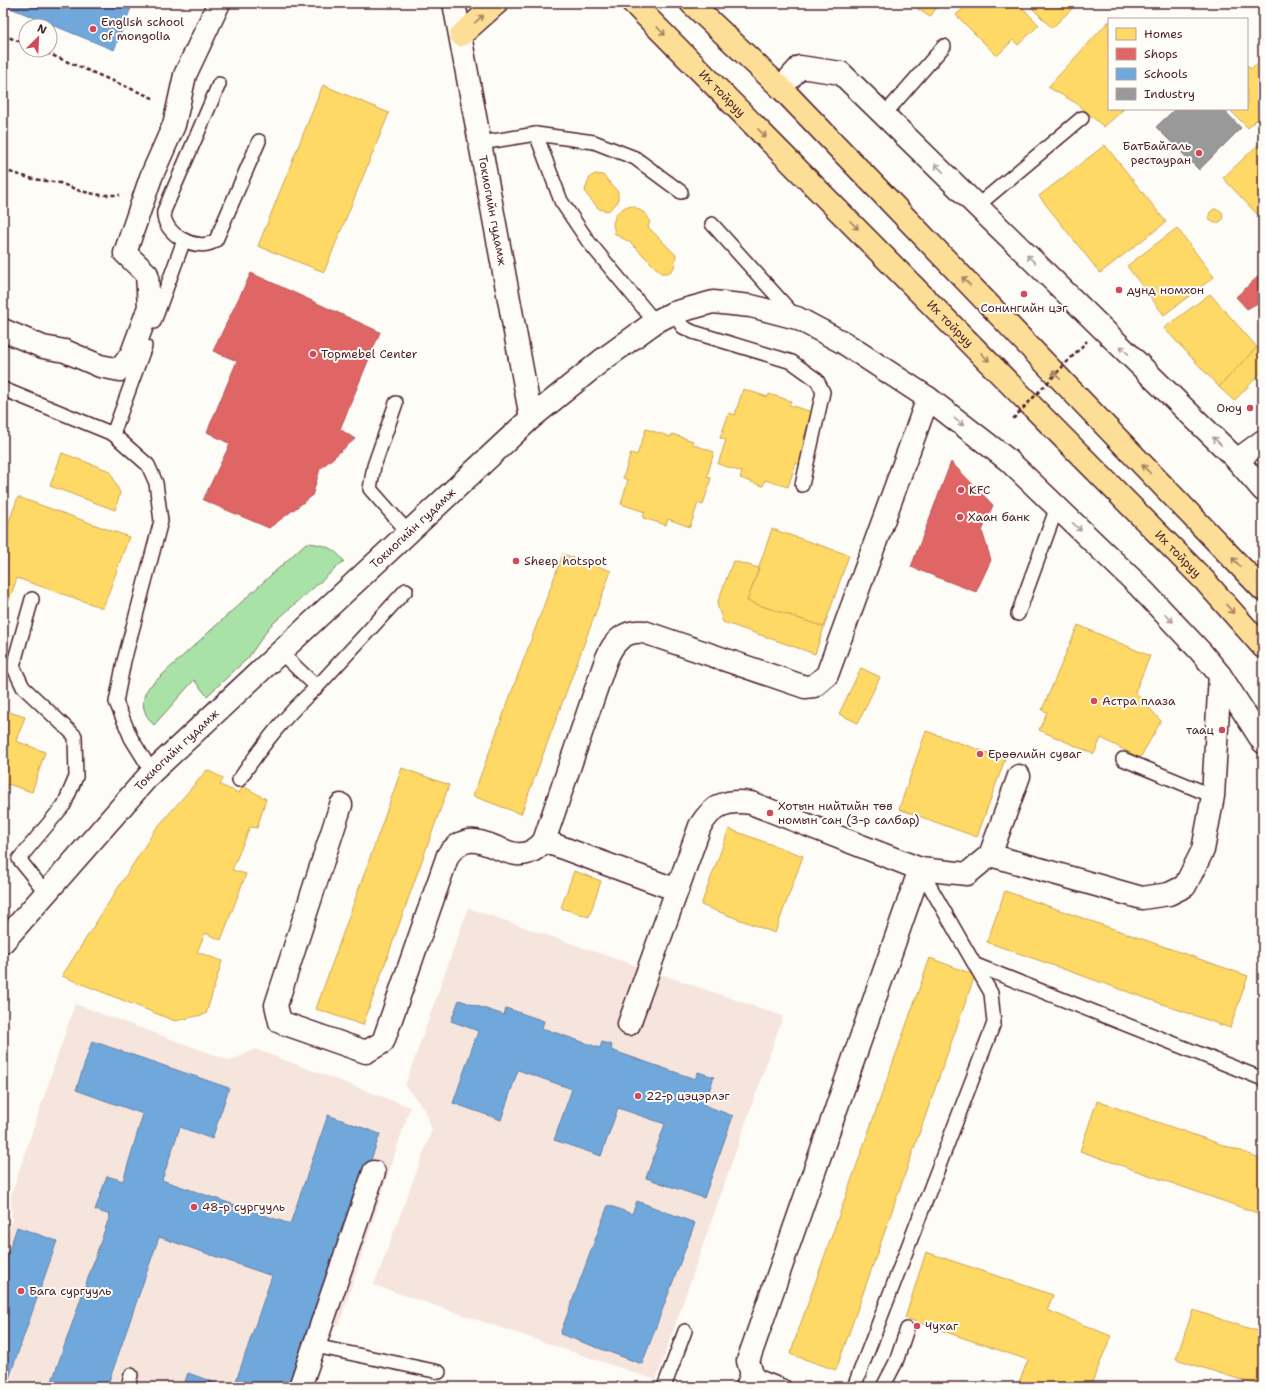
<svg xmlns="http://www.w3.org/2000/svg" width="1266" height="1390" font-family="'Shantell Sans',sans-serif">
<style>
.built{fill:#f6e5dc}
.green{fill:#a9e2a6;stroke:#7a8068}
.homes{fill:#ffd966;stroke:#c9a154}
.shops{fill:#e06666;stroke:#b35154}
.schools{fill:#6fa8dc;stroke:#647fa7}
.industry{fill:#999;stroke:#817478}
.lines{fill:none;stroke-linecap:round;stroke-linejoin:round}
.lane-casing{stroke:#4a1f2b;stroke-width:16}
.street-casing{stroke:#4a1f2b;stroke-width:25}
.secondary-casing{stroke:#4a1f2b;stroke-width:25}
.primary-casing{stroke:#4a1f2b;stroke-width:25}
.path{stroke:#4a1f2b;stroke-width:2.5;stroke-dasharray:4 3;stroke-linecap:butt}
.lane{stroke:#fdfcf7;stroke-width:13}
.street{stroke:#fdfcf7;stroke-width:22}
.secondary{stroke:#fdfcf7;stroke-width:22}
.primary{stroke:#fdde96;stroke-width:22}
.path-bridge{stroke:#4a1f2b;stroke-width:2.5;stroke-dasharray:4 3;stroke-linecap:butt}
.oneway{stroke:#a47e60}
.oneway2{stroke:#ac999b}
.poi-dot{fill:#d1495b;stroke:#fdfcf7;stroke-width:1.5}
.labels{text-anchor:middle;stroke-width:4;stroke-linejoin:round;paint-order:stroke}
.poi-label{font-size:12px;fill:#4a1f2b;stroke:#fdfcf7;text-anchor:start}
.street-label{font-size:12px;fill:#4a1f2b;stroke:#fdfcf7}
</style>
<rect width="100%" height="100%" fill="#fdfcf7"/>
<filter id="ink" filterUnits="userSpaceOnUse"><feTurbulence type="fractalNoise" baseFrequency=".025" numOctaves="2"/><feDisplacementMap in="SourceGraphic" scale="8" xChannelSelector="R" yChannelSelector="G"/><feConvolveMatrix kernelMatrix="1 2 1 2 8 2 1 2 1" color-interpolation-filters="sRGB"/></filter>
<g filter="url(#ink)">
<g class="built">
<path d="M468,908L783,1016L656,1380L374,1285L432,1130L425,1110L405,1086Z"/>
<path d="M75,1004L231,1061L255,1049L410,1107L339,1325L319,1319L293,1387H3V1242L12,1220L11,1195Z"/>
</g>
<path class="green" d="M306,543C323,544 333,547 344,561L270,626L248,658L207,696L194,680L154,725C143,714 139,701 149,687Z"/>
<g class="homes">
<path d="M909,3H940L930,17Z"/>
<path d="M969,3H1018L1039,25L1018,45L1013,40L997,56L956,15Z"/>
<path d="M1027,3H1078L1052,28Z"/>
<path d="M1109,21V109H1124L1104,127L1076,103L1048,87Z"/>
<path d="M1263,57V113L1248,128L1229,109H1247V65L1251,69Z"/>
<path d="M323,85L389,113L324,272L258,246Z"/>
<path d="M1262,141L1263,210L1258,215L1223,178Z"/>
<path d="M1105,145L1166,222L1100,273L1039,196Z"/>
<path d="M595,174L603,175L618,192V202L608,211L599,209L587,195L585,190L590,177Z"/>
<path d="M633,206L646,214L650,221L648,227L676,255L674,268L669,273H661L631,243L615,234L613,224L616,214L625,207Z"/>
<circle cx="1216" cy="216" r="7"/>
<path d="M1177,228L1214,277L1164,315L1127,266Z"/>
<path d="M1210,294L1257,347L1219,387L1164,328Z"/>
<path d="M1257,347L1263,353V371L1234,401L1219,387Z"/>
<path d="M743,389L768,397L769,394L791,401L789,405L812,412L804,437L808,439L800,465L796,463L788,487L765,480L763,486L740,478L742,472L718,464L726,440L720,438L729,413L735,415Z"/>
<path d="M646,429L671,437L672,434L693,441L692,444L714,452L707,477L711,478L703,505L698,503L690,527L668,519L666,525L643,518L645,512L621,504L628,480L623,478L631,453L637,455Z"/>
<path d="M62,453L110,471L120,493L115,510L50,486Z"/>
<path d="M18,497L129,537L103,608L17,578L3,617V538Z"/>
<path d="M772,529L849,555L824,627L747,601Z"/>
<path d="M563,554L611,571L521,814L473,796Z"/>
<path d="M733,561L759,568L747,601L824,627L815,654L723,622L717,604Z"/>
<path d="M1078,625L1150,656L1135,692L1161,721L1140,758L1101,738L1094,754L1039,730L1047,712L1042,710Z"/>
<path d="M861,668L880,677L858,723L839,714Z"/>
<path d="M3,710L25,717L16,741L45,752L32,792L8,784L3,798Z"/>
<path d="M926,731L1005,759L977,837L899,809Z"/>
<path d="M402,768L449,785L363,1025L316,1009Z"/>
<path d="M207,770L223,778L220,785L239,793L243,786L266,799L257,828L250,827L232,870L246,874L221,940L205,933L197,952L222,961L206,1014L175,1021L62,976L155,830Z"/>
<path d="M729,829L803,856L775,933L701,905Z"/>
<path d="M574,871L601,881L589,917L561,908Z"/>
<path d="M1005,891L1248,976L1230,1028L987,942Z"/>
<path d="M930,958L975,975L836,1370L790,1354Z"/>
<path d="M1097,1101L1263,1159V1215L1080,1151Z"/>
<path d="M926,1252L1053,1295L1047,1310L1111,1336L1090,1387H1017L1028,1360L905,1318Z"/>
<path d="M1193,1310L1263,1333V1387L1176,1359Z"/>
</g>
<g class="shops">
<path d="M1263,272V300L1247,309L1236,297Z"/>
<path d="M251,273L380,332L340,429L355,439L320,469L312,496L269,528L203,500L230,444L207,432L237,361L213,351Z"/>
<path d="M951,462L993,505L982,531L991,560L976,592L911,567Z"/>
</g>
<g class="schools">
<path d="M3,3H133L114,50L3,5Z"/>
<path d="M459,1000L504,1015L506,1008L544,1021L542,1028L600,1048L602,1042L612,1045L611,1050L695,1079L698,1072L714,1077L704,1105L733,1116L704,1198L646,1178L665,1124L618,1108L601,1156L554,1140L572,1089L518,1070L501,1120L453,1103L478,1031L451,1021Z"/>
<path d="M92,1041L229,1088L212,1139L180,1127L162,1180L290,1224L328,1115L380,1134L292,1387H234L272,1276L159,1237L107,1387H50L110,1215L95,1210L107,1176L123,1181L143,1114L76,1090Z"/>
<path d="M637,1201L695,1223L642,1364L560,1334L608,1205L632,1214Z"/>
<path d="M17,1227L57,1241L6,1387H3V1268Z"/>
<path d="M188,1373L227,1387H183Z"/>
</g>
<path class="industry" d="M1175,109H1223L1241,128L1199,170L1156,127Z"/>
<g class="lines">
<g class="lane-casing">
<g id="lane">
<path d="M219,84L164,211C161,234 199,254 216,240L259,141"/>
<path d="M884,115L944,46"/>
<path d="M536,134L561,201L588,241L655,322"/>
<path d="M481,143L536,134L594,142L635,158L681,192"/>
<path d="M977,206L1082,118"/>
<path d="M712,224L794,315"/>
<path d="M673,313L683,327L693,332L792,362L817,380L823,392L802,485"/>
<path d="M154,322L184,240"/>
<path d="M3,389L113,434L148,465L156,483L161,521L124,661L116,702L131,738L152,772"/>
<path d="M396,403L374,466L370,489L408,532"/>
<path d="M113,434L145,346"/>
<path d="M32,599L13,666L23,687L75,736L76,777L64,805L19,859L46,893"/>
<path d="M1018,614L1057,507"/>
<path d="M317,687L406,590"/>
<path d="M1123,759L1213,796"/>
<path d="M239,780C262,746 286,714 317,687L280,652"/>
<path d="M976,965L1263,1079"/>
<path d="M315,1346L439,1372"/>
<path d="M752,1374L785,1387"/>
<path d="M128,1387L131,1375"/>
<path d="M664,1387L685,1331"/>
<path d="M854,1387L994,1023L991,993L920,869"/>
<path d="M883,1387L896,1362L907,1329"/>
</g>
</g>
<g class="street-casing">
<g id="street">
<path d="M781,88L800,67L841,73L1237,460L1263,490"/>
<path d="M3,330L43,347L65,351L100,366L120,370L132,353L149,307L147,274L125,253L151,177L174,125L185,75L219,3"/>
<path d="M1237,460L1263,441"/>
<path d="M341,805L276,1005L280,1022L366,1052L383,1042L448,855C480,813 510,881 544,841L606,660C613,642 624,630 644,632L805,687L814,686L827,675L928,398"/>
<path d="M544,841L677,890"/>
<path d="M990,855L1142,898L1169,894L1185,886L1203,850L1213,796L1220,675"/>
<path d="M629,1024L700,826C713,805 726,799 751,803L920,869L967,874L990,855L1019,776"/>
<path d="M300,1387L374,1172"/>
<path d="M747,1387L752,1374L748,1361L920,869"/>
</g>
</g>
<g class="secondary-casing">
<g id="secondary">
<path id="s1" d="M454,3L531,418"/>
<path id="s2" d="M3,942L152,772L531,418L601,361L655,322L673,313L713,302L751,306L797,318L844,343L928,398L1008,460L1138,585L1201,652L1220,675L1263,742"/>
</g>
</g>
<g class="primary-casing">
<g id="primary">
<path id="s3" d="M633,3L1204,580L1263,647"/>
<path d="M691,3L781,88L1263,590"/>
<path d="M461,35L497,3"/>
</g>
</g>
<g class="path">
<path d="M3,35L26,44"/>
<path d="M40,50L155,99"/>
<path d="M3,170L33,179L60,183L80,191L100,195H120"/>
</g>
<use href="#lane" class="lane"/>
<use href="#street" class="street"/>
<use href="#secondary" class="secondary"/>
<use href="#primary" class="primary"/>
<path class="path-bridge" d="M1013,419L1087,341"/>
</g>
<defs><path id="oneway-shaft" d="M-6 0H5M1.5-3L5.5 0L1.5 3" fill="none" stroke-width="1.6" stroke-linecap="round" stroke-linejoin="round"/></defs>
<g class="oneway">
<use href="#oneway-shaft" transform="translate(479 19) rotate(-42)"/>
<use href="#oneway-shaft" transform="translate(661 31) rotate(45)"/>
<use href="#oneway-shaft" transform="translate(762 133) rotate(45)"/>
<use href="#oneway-shaft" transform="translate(854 225) rotate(45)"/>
<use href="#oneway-shaft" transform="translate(966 281) rotate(-134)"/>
<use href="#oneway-shaft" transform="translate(985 357) rotate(45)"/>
<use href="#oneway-shaft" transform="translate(1056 375) rotate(-134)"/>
<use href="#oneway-shaft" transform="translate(1146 469) rotate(-134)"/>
<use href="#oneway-shaft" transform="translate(1236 562) rotate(-134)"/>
<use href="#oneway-shaft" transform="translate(1230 609) rotate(49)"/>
</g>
<g class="oneway2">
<use href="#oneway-shaft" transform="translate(939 168) rotate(-136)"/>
<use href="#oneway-shaft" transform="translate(1031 259) rotate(-136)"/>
<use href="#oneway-shaft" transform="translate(1124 350) rotate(-136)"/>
<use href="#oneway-shaft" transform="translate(959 422) rotate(38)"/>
<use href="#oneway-shaft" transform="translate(1217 441) rotate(-136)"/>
<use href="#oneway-shaft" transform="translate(1077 527) rotate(44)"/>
<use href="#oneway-shaft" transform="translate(1169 618) rotate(46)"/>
</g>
</g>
<g class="poi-dot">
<circle cx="93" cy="29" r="4"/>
<circle cx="1199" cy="153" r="4"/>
<circle cx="1119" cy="290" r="4"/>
<circle cx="1024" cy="294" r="4"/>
<circle cx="313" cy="354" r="4"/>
<circle cx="1250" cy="408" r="4"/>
<circle cx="961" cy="490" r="4"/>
<circle cx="960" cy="517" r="4"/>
<circle cx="516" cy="561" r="4"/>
<circle cx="1094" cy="701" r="4"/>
<circle cx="1222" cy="730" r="4"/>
<circle cx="980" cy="754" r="4"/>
<circle cx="770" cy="813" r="4"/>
<circle cx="638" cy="1096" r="4"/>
<circle cx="194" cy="1207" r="4"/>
<circle cx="21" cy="1291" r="4"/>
<circle cx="917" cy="1326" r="4"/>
</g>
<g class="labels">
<g class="poi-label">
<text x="101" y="26">English school<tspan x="101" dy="14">of mongolia</tspan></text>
<text x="1191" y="150" text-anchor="end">БатБайгаль<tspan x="1191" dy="14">рестауран</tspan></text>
<text x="1127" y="294">дунд номхон</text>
<text x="1024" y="312" text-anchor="middle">Сонингийн цэг</text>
<text x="321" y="358">Topmebel Center</text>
<text x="1242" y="412" text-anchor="end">Оюу</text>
<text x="969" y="494">KFC</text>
<text x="968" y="521">Хаан банк</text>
<text x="524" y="565">Sheep hotspot</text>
<text x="1102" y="705">Астра плаза</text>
<text x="1214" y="734" text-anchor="end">таац</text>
<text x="988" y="758">Ерөөлийн суваг</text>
<text x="778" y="810">Хотын нийтийн төв<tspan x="778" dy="14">номын сан (3-р салбар)</tspan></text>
<text x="646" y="1100">22-р цэцэрлэг</text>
<text x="202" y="1211">48-р сургууль</text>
<text x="29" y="1295">Бага сургууль</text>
<text x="925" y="1330">Чухаг</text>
</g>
<g class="street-label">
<text dy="4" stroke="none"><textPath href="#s3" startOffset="127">Их тойруу</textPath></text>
<text dy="4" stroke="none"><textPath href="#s1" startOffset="211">Токиогийн гудамж</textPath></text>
<text dy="4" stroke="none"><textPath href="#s3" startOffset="451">Их тойруу</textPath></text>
<text dy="4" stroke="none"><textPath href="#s2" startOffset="583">Токиогийн гудамж</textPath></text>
<text dy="4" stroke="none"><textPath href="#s3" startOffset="775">Их тойруу</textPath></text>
<text dy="4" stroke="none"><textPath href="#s2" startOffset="259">Токиогийн гудамж</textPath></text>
</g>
</g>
<rect width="1266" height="1390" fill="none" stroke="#fdfcf7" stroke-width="16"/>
<rect x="8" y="8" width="1250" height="1374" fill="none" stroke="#4a1f2b" stroke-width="1.5" filter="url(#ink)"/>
<rect x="1108" y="18" width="140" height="92" fill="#fdfcf7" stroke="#b5a4a5"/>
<rect x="1116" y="28" width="20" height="12" fill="#ffd966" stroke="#b5a4a5"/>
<text x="1144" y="38" font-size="12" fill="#4a1f2b">Homes</text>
<rect x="1116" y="48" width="20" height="12" fill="#e06666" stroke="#b5a4a5"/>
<text x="1144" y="58" font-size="12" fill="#4a1f2b">Shops</text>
<rect x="1116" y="68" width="20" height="12" fill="#6fa8dc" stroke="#b5a4a5"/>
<text x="1144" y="78" font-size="12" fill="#4a1f2b">Schools</text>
<rect x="1116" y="88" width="20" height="12" fill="#999999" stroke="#b5a4a5"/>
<text x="1144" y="98" font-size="12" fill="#4a1f2b">Industry</text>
<g transform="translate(38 38) rotate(24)"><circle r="19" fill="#fdfcf7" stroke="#b5a4a5"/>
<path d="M0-3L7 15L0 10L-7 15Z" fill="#d1495b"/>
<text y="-6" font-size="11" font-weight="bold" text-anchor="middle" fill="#4a1f2b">N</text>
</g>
</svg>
